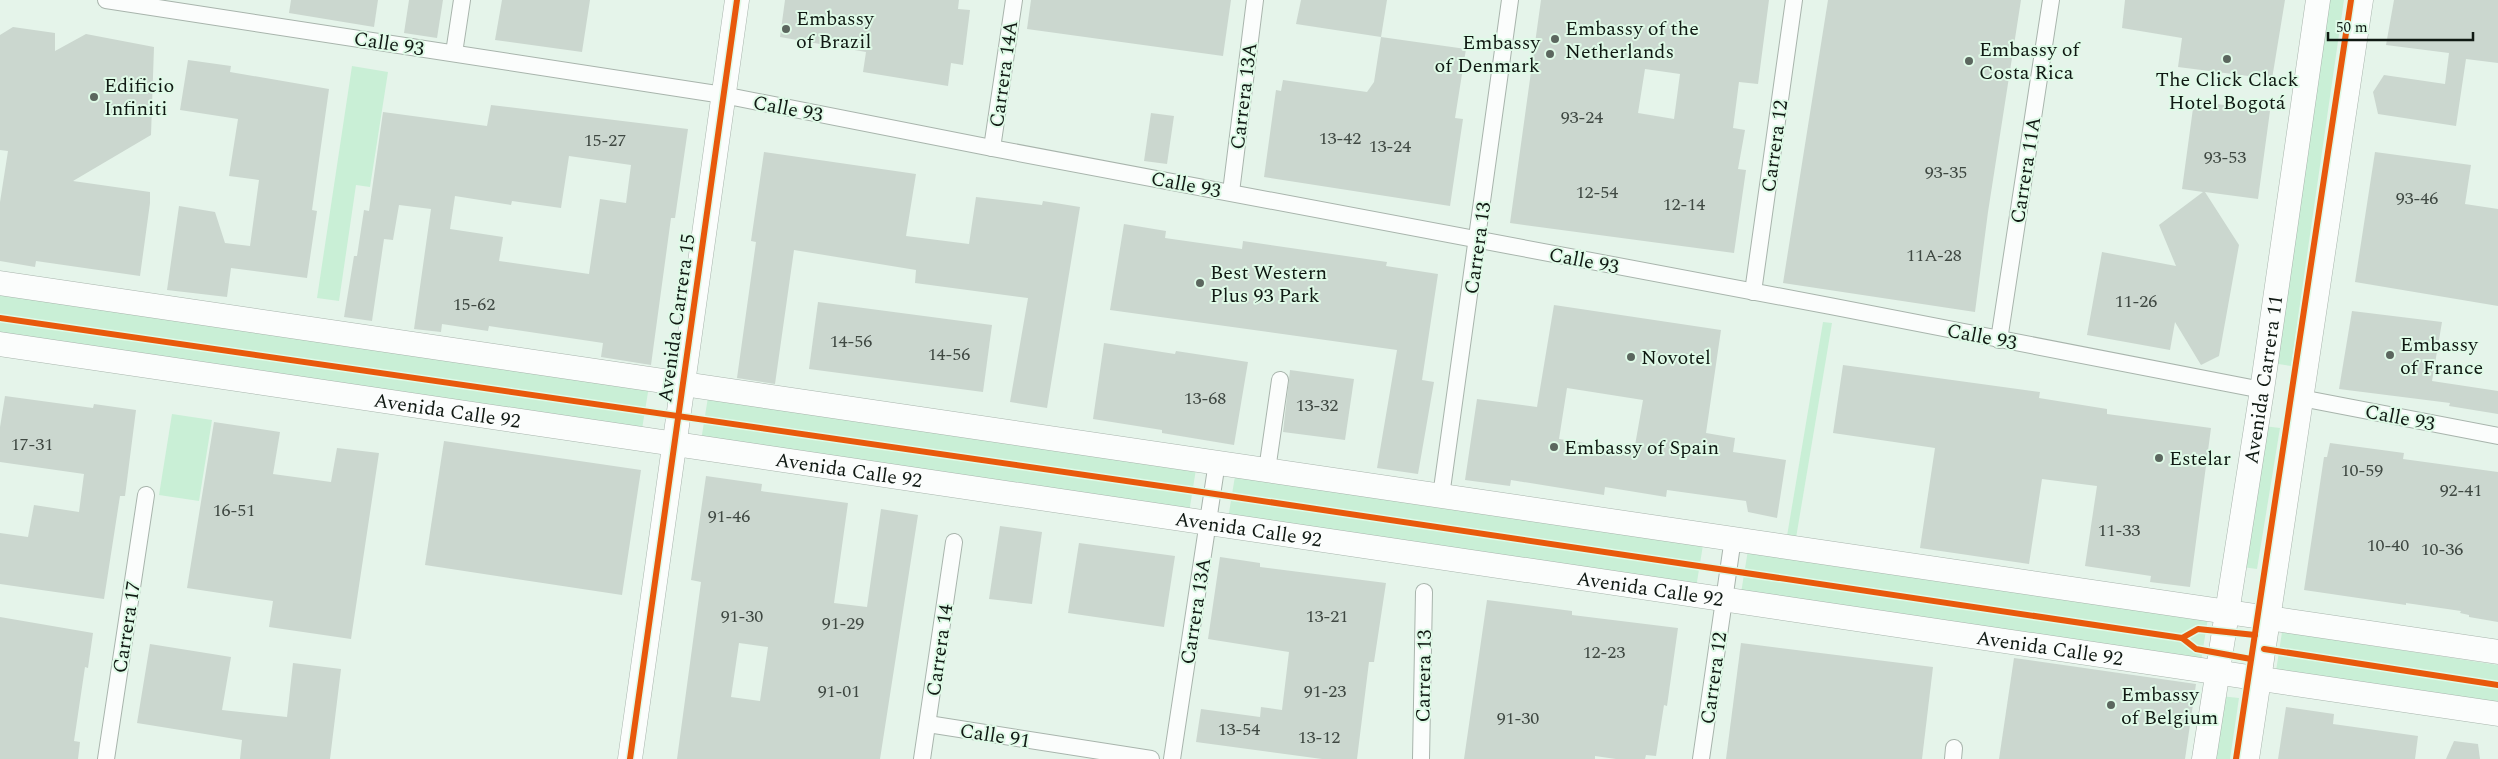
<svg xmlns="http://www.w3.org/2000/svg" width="2498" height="759" font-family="Spectral,serif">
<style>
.green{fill:#c9efd6}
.building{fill:#cbd7cf;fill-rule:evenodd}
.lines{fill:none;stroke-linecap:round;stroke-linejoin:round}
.street-casing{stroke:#a8b4ac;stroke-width:18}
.secondary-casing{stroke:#a8b4ac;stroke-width:25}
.street{stroke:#fbfdfc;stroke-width:16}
.secondary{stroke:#fbfdfc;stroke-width:24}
.cycleway-casing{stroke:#dffae7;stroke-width:9}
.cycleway{stroke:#e8590c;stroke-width:6}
.poi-dot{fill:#5b665e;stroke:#dffae7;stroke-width:2}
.labels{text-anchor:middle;stroke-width:4;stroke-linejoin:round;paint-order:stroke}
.number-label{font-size:18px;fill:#3f4842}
.poi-label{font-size:20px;fill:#101913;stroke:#dffae7;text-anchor:start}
.street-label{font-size:20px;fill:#101913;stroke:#dffae7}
</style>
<rect width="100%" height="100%" fill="#e5f4ea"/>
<g class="green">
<path d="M2325,0H2344L2291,366L2272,363Z"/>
<path d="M352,66L388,72L370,187L356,185L339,301L317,298Z"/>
<path d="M0,289L649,386L642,429L0,333Z"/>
<path d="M1823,322L1832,323L1795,544L1786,542Z"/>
<path d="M708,397L1196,469L1189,513L701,441Z"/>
<path d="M172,414L212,420L199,501L159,495Z"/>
<path d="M2264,426L2280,428L2257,569L2242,567Z"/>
<path d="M1235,476L1703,545L1696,588L1228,519Z"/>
<path d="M1748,550L2208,618L2201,661L1741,593Z"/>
<path d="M2282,632L2498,665V706L2276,671Z"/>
<path d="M2220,696L2239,698L2230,759H2209Z"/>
</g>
<g class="building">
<path d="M291,0H378L374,27L289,13Z"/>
<path d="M409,0H443L437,38L404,33Z"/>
<path d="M502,0H590L582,52L495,40Z"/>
<path d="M785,0H959L958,9L970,10L963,65L951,63L948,86L863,72L866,52L780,37Z"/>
<path d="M1031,0H1231L1223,56L1027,29Z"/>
<path d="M1301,0H1387L1381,37L1296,24Z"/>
<path d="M1541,0H1769L1758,84L1739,82L1733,128L1745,130L1738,169L1746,170L1734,253L1510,223ZM1645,69L1680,74L1674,119L1638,113Z"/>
<path d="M1828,0H2021L1988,212L1975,312L1783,283Z"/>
<path d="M2125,0H2285L2272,79L2178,67L2182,38L2122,28Z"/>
<path d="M2394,0H2498V63L2466,59L2456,126L2378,114L2373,92L2384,75L2445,84L2449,53L2386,45Z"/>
<path d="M13,27L55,33V51L86,34L154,47L151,135L73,181L150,192V203L140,276L36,261L35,267L0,261V202L8,151L0,150V35Z"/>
<path d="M1381,37L1466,49L1455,118L1463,119L1450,206L1264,177L1276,90L1281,91L1283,80L1367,92L1374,82Z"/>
<path d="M188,60L231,66L230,72L329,89L312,210L317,211L307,278L231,268L227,297L167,290L179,206L215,212L225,243L250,246L259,180L229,176L238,119L180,110Z"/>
<path d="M2194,101L2270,111L2258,199L2205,192L2239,245L2219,356L2201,365L2175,322L2170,350L2087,335L2102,252L2176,266L2159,225L2203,192L2182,189Z"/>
<path d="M491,105L688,129L675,218H671L651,365L601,357L603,343L489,326L488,331L442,324L441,332L414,329L431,209L399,205L393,240L384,239L372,321L344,317L354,256H357L364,210L369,211L383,112L487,126ZM569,156L631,165L626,203L600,199L589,274L499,261L503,237L450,229L455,196L511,205L512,201L561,208Z"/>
<path d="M1151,113L1174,116L1167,164L1144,161Z"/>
<path d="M764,152L916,174L906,236L969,244L976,197L1042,205L1043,201L1080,207L1047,408L1010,402L1028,298L915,283L916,270L794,250L775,384L737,378L756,242L751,241Z"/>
<path d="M2375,152L2471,165L2465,204L2498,209V306L2355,282Z"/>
<path d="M1124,224L1166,231L1165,238L1242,249L1243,241L1387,262L1386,266L1438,274L1422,380L1434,382L1418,474L1377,468L1397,350L1110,310Z"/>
<path d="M818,302L992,325L983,392L809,369Z"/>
<path d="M1554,305L1721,330L1706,433L1735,438L1733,452L1786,460L1777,518L1748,512L1746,501L1667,490L1666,497L1605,487L1604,495L1511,480L1510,486L1465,480L1477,399L1537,407ZM1567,388L1643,400L1634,451L1559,439Z"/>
<path d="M2352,311L2442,322L2432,381L2498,391V414L2449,406L2450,403L2339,389Z"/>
<path d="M1104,343L1175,354L1176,351L1248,362L1234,445L1162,433V430L1093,419Z"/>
<path d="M1843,365L2040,392L2039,398L2107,409V414L2211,428L2190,587L2150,582L2151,576L2085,566L2097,486L2042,479L2029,564L1920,548L1935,448L1833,433Z"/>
<path d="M1290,370L1354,379L1345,440L1283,432Z"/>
<path d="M5,396L93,408L94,404L136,410L125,496H120L104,599L0,584V533L28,537L34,505L79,512L84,474L0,462V427Z"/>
<path d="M214,422L280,432L273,474L331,482L337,448L379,453L351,639L269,627L273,601L187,588Z"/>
<path d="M444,441L641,470L622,595L425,565Z"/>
<path d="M2330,443L2404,453L2403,459L2498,472V622L2469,617V615L2460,613L2461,611L2406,603V605L2304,590L2324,457H2327Z"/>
<path d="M706,476L762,484L761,491L848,503L834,603L867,607L881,509L918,515L880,759H677L701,582L691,580ZM739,643L768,647L760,701L731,697Z"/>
<path d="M1000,526L1042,532L1032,604L989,599Z"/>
<path d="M1079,543L1175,556L1164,627L1068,613Z"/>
<path d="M1220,557L1260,563V567L1386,583L1374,662H1369L1357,759H1322L1196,742L1201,709L1260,717L1261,707L1282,710L1289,652L1208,639Z"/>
<path d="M1487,600L1572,611V615L1678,628L1667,706L1664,705L1656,756L1646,755L1645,759H1616L1595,756V759H1464Z"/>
<path d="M0,617L93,633L88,668L85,667L74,741L80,742L78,759H0Z"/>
<path d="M1741,643L1933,667L1922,759H1726Z"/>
<path d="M150,644L231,657L222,710L287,717L293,663L341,669L330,759H240L242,740L137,723Z"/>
<path d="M2014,658L2196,684L2185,759H1999Z"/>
<path d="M2286,707L2334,714L2333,724L2418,736L2415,759H2278Z"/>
<path d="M2454,741L2478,744L2480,759H2446Z"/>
</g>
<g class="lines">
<g class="street-casing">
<g id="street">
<path d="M106,0L723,95L992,148L1830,306L2262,390"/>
<path d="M454,53L462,0"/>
<path d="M992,148L1014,0"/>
<path d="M1231,192L1255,0"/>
<path d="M1753,292L1794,0"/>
<path d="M1999,340L2051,0"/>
<path d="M2301,398L2498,436"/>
<path d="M1267,470L1280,380"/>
<path d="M1441,496L1510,0"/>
<path d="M928,724L1151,759"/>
<path d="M106,759L146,495"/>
<path d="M922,759L954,542"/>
<path d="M1172,759L1217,462"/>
<path d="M1421,759L1424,592"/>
<path d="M1701,759L1733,538"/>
<path d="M1953,759L1954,748"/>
</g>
</g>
<g class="secondary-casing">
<g id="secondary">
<path d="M0,283L2498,652"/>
<path id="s1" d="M0,344L2498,714"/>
<path d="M630,759L737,0"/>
<path id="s2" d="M2204,759L2262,390L2318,0"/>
<path d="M2247,759L2361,0"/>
</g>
</g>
<use href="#street" class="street"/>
<use href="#secondary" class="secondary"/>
<g class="cycleway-casing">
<g id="cycleway">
<path d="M0,318C728,422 1455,528 2182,638L2196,649L2251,659"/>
<path d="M2182,638L2198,629L2255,635"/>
<path d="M2264,649L2498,685"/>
<path d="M630,759L737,0"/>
<path d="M2236,759L2351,0"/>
</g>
</g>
<use href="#cycleway" class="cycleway"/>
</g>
<g class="poi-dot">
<circle cx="786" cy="29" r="5"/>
<circle cx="1555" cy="39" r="5"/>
<circle cx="1550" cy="54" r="5"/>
<circle cx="2227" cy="59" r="5"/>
<circle cx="1969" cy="61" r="5"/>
<circle cx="94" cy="97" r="5"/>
<circle cx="1200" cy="283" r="5"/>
<circle cx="2390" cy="355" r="5"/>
<circle cx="1631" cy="357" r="5"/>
<circle cx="1554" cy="447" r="5"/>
<circle cx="2159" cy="458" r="5"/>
<circle cx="2111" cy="705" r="5"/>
</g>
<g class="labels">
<g class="number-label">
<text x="1582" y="123">93-24</text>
<text x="1340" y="144">13-42</text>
<text x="605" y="146">15-27</text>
<text x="1390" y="152">13-24</text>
<text x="2225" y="163">93-53</text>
<text x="1946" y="178">93-35</text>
<text x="1597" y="198">12-54</text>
<text x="2417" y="204">93-46</text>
<text x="1684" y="210">12-14</text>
<text x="1934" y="261">11A-28</text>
<text x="2136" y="307">11-26</text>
<text x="474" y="310">15-62</text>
<text x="851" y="347">14-56</text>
<text x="949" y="360">14-56</text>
<text x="1205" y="404">13-68</text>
<text x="1317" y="411">13-32</text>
<text x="32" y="450">17-31</text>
<text x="2362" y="476">10-59</text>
<text x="2461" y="496">92-41</text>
<text x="234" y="516">16-51</text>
<text x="729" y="522">91-46</text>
<text x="2119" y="536">11-33</text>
<text x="2388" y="551">10-40</text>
<text x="2442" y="555">10-36</text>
<text x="742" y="622">91-30</text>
<text x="1327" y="622">13-21</text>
<text x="843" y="629">91-29</text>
<text x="1604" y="658">12-23</text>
<text x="839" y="697">91-01</text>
<text x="1325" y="697">91-23</text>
<text x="1518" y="724">91-30</text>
<text x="1239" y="735">13-54</text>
<text x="1319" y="743">13-12</text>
</g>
<g class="poi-label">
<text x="796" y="25">Embassy<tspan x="796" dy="23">of Brazil</tspan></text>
<text x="1565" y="35">Embassy of the<tspan x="1565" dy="23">Netherlands</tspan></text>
<text x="1540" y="49" text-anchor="end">Embassy<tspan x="1540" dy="23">of Denmark</tspan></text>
<text x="1979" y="56">Embassy of<tspan x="1979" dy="23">Costa Rica</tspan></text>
<text x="2227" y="86" text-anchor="middle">The Click Clack<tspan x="2227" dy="23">Hotel Bogotá</tspan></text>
<text x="104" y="92">Edificio<tspan x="104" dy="23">Infiniti</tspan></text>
<text x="1210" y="279">Best Western<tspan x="1210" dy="23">Plus 93 Park</tspan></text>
<text x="2400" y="351">Embassy<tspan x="2400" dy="23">of France</tspan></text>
<text x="1641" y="364">Novotel</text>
<text x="1564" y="454">Embassy of Spain</text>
<text x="2169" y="465">Estelar</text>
<text x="2121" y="701">Embassy<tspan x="2121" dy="23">of Belgium</tspan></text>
</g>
<g class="street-label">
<text transform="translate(389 43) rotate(9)" y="7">Calle 93</text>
<text transform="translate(1003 74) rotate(-82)" y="7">Carrera 14A</text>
<text transform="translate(1243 96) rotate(-83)" y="7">Carrera 13A</text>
<text transform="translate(788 108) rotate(11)" y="7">Calle 93</text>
<text transform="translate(1774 146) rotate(-82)" y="7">Carrera 12</text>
<text transform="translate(2025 170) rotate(-81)" y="7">Carrera 11A</text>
<text transform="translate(1186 184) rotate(11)" y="7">Calle 93</text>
<text transform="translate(1477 248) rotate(-82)" y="7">Carrera 13</text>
<text transform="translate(1584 260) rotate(11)" y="7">Calle 93</text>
<text transform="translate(676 318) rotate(-82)" y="7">Avenida Carrera 15</text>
<text transform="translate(1982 336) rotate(11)" y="7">Calle 93</text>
<text dy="7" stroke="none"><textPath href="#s2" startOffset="384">Avenida Carrera 11</textPath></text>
<text dy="7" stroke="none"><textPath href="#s1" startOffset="452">Avenida Calle 92</textPath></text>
<text transform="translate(2400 417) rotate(11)" y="7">Calle 93</text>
<text dy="7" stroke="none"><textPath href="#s1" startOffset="858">Avenida Calle 92</textPath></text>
<text dy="7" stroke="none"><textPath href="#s1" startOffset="1262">Avenida Calle 92</textPath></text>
<text dy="7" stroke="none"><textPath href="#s1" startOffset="1668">Avenida Calle 92</textPath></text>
<text transform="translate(1195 611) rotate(-81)" y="7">Carrera 13A</text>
<text transform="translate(126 627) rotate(-81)" y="7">Carrera 17</text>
<text dy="7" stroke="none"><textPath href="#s1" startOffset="2072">Avenida Calle 92</textPath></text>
<text transform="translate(939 650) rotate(-82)" y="7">Carrera 14</text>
<text transform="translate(1423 676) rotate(-89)" y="7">Carrera 13</text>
<text transform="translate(1713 678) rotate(-82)" y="7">Carrera 12</text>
<text transform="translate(995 735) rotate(9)" y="7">Calle 91</text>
</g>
</g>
<path d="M2328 32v8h145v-8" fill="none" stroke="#101913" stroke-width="2.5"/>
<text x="2336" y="32" font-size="15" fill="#101913" stroke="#dffae7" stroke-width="4" paint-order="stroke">50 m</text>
</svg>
